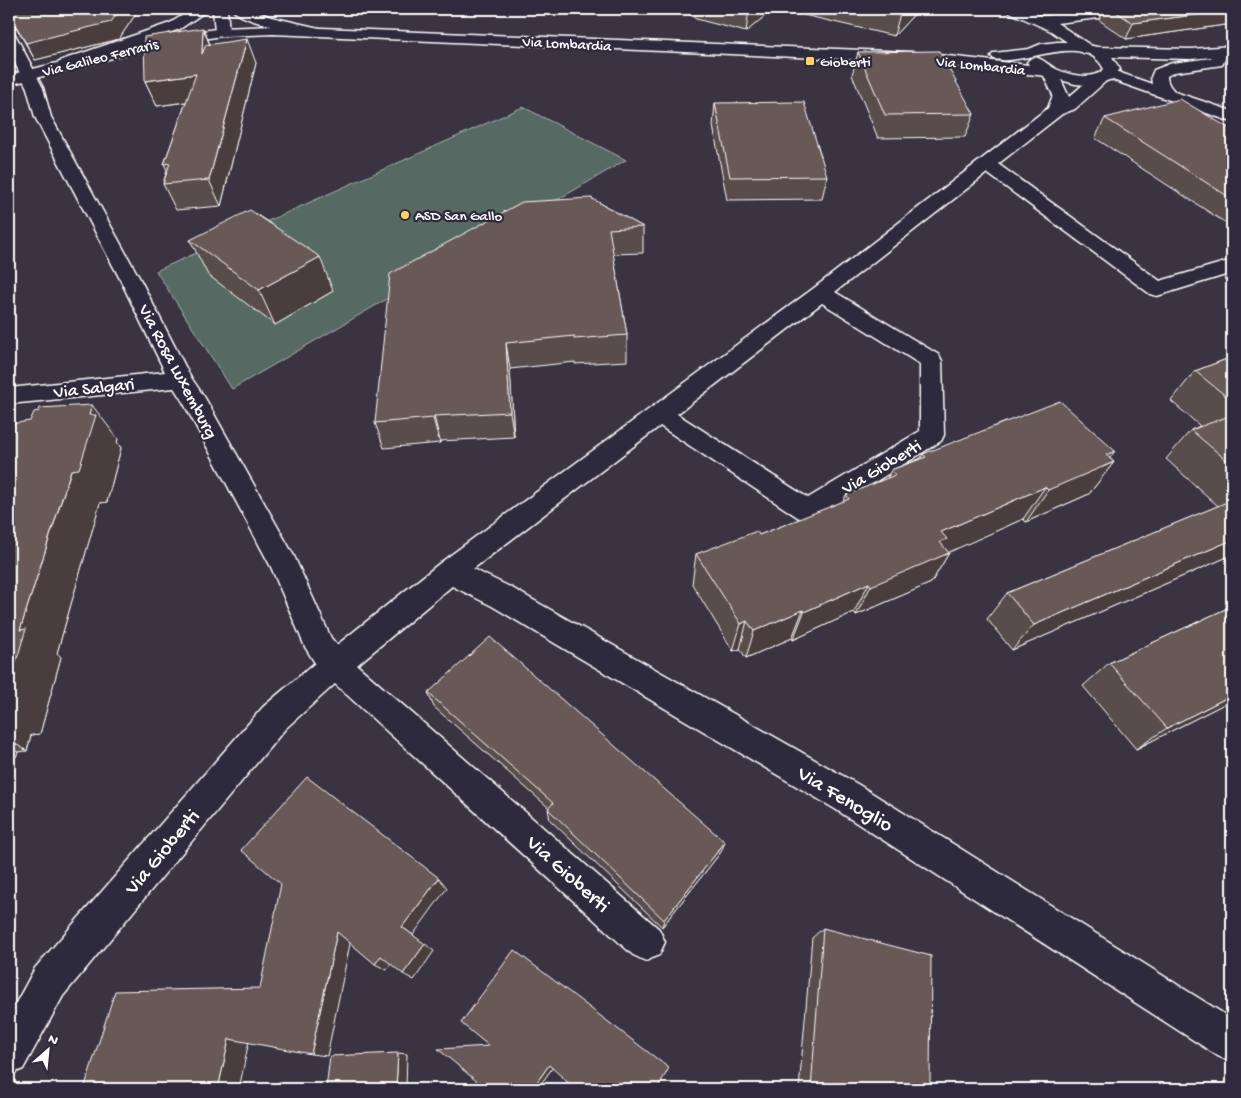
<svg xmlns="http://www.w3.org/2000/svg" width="1241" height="1098" font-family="'Gochi Hand',sans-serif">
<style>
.green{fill:#566962;stroke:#aab4b0}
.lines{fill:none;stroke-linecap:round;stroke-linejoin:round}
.minor-casing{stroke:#fff;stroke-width:3}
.major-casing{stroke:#fff;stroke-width:3}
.minor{fill:#2f2a3d;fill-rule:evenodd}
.major{fill:#2f2a3d;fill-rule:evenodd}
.wall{fill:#594d4b;stroke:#fff}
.shaded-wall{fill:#493e3d;stroke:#fff}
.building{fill:#685957;stroke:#fff}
.poi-dot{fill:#ffd166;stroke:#2f2a3d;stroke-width:2}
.labels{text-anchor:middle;stroke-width:4.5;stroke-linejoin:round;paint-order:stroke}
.far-street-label{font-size:15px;fill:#fff;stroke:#2f2a3d}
.far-poi-label{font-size:15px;fill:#fff;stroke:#2f2a3d;text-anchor:start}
.street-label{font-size:18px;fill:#fff;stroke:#2f2a3d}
.near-street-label{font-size:21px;fill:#fff;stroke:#2f2a3d}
</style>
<rect width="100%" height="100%" fill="#3a3342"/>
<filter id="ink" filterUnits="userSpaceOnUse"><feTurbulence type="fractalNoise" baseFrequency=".02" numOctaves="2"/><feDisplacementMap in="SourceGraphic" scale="10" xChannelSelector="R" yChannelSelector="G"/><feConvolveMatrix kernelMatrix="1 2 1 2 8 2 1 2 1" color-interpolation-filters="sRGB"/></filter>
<g filter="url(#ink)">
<path class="green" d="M523,107L626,160L232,389L156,271Z"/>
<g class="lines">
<g class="minor-casing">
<g id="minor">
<path d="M193,9H209L180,29L72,66H62L59,63L62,60L170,23Z"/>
<path d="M213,9H227L229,32L227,35H217L215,32Z"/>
<path d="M232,9H250L271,17L319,28L321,31L319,34L314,35C296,31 243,23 232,9Z"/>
<path d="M1007,9H1025L1042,16L1107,9H1148L1146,12L1141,13L1057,23L1093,47L1096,50L1093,53H1083L1051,31L1009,12Z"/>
<path d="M9,32L14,33L16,36L43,88L51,117L140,279L190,376L205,398L294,556L331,638L337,645L440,563L814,288L1048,108L1053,95L1042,72L1044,69H1056L1069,97L1093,76L1102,75L1103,71H1115L1152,84L1151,77L1154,70L1172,63L1211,58L1216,49H1226L1229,52L1222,65L1175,72L1167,76C1167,83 1170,86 1175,92L1232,111V122L1107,78L1105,82L1075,109L1062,114L998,164L1160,281L1232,260V273L1157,296L1150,294L987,173L835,292L939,355L942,361L944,435L941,441L817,518L808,522L799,518L660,426L473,569L512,588L859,785L1232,1019V1062L1218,1056L835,809L492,606L452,586L357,665L659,929L665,942L659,955L646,961L633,955L335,684L285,729L63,996L23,1069L9,1075V1016L35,968L263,707L315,663L305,647L271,567L183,402L174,388L9,404V388L165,372L120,279L35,117L27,88L9,51ZM822,303L920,364V431L808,498L677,414Z"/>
</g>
</g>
<g class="major-casing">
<path id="major" d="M273,26L912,52L1029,65L1027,62L1030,59L1035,57C1043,59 1048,65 1056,69C1069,75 1093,81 1104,69C1084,30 1025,67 994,59L991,56L994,53L1029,49L1041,44L1057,42H1075L1097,47L1191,49L1232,46V55L1191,59L1112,57L1120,69L1112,79L1098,84L1087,85L1075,84L1047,76L912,62L273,34L222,36L158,46L9,85V75L157,38L222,28Z"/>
</g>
<use href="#minor" class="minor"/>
<use href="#major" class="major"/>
</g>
<g class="wall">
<path d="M9,9H139L119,39L35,60L17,29H15L9,21Z"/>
<path d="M682,9H773L746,32L696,19Z"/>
<path d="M778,9H919L894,36Z"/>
<path d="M1104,9H1232V24L1126,39L1099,20Z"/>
<path d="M203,28L210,44L256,63L221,206L176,210L163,184L167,170L164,164L186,102L157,106L145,81Z"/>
<path d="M858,52L974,114L965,137L878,138L852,75Z"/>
<path d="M715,103L827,176L822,199L727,200L713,126Z"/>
<path d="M1105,118L1232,130V227L1095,138Z"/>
<path d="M591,198L643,227V253L613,254L627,335V361L575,364V362L510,369L514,437L440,441V443L384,448L375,423Z"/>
<path d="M190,240L333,291L275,325L208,275Z"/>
<path d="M1232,268V285L1224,279Z"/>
<path d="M1232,357V555L1012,650L987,619L1007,593L1218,506L1166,459L1191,430L1200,426L1171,401L1195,371Z"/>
<path d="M9,426L118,439L117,442L121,448L107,502L100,503L57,653L61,657L40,734L31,735L27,751L18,752L16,757L9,758Z"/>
<path d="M923,454L1110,458L1114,462L1089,494L1026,522L1023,519L948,552L949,553L931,583L856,615L854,612L793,640L792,638L746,658L740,649L733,651L692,584L696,554L759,535L843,502L846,495L887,479L891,470L921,458Z"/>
<path d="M1232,606V700L1136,749L1083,686L1109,663Z"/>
<path d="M428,693L721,852L662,927L550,820L548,809L549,808L434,707Z"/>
<path d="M823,928L930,1089H799L812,938Z"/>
<path d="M552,1068L540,1085L500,1089H486Z"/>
</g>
<g class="shaded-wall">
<path d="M120,9H139L119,39L35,60L26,43Z"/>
<path d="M749,9H773L746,32Z"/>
<path d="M902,9H919L894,36L901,10Z"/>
<path d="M1232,10V24L1126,39L1133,23Z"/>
<path d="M9,14L17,29H15L9,18Z"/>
<path d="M203,28L213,53L202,54Z"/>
<path d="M247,39L256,63L221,206L209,180Z"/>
<path d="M196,74L206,99L157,106L145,81Z"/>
<path d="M320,257L333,291L275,325L259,290Z"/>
<path d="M506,343L510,369L514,437L510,412Z"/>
<path d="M92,405L118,439L117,442L121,448L107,502L100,503L57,653L61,657L40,734L31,735L27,751L9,740V685L20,630Z"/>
<path d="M434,416L440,441V443L433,418Z"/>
<path d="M1115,451L1103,467L1114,462L1089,494L1026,522L1048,490L1106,455Z"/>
<path d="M1045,487L1023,519L936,558L949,553L931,583L856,615L871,586L941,532Z"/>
<path d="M1232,540V555L1012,650L1034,625Z"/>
<path d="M869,583L854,612L793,640L804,612Z"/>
<path d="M803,610L792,638L746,658L754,631Z"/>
<path d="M747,621L740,649L733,651L741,624Z"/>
<path d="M1232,695V700L1136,749L1167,728Z"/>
<path d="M9,747L18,752L16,757L9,752Z"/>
<path d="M725,842L721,852L662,927L664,920Z"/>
<path d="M439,878L447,888L413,935L402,927Z"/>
<path d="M337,932L351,939L327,1056L311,1054Z"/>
<path d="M425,944L434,951L414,980L403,974Z"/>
<path d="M381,956L392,962L387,970L375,964Z"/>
<path d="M229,1039L249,1041L239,1089H218Z"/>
<path d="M398,1053L407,1054L406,1089H396Z"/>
<path d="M549,1065L553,1067L540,1085H535Z"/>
</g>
<g class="building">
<path d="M9,9H120L111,22L26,43L9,14Z"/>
<path d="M1112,9H1232V10L1133,23Z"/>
<path d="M203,28L202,54L206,45L247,39L209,180L163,184L170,163L164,164L196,74L145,81L144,37Z"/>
<path d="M939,51L974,114L885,115L858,52Z"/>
<path d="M1180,99L1232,130V199L1105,118Z"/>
<path d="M804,102L827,176L730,177L715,103Z"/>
<path d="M591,198L643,227L609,229L627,335L574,339V336L506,343L510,412L434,416L433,418L375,423L390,274L522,202Z"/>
<path d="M250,210L320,257L259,290L190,240Z"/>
<path d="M1232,357V401L1195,371Z"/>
<path d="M1060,401L1115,451L1106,455L1114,462L1048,490L1045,487L941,532L947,539L940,542L949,553L871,586L869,583L804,612L803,610L754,631L747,621L741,624L696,554L757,531L759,535L849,499L846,495L895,475L891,470L926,457L923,454Z"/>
<path d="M92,405L89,415H96L79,469L71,470L20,630L26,629L9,685V426L10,424L30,421L34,412L39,411L40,408Z"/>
<path d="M1232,415V465L1191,430Z"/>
<path d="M1232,500V540L1034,625L1007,593Z"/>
<path d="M1232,606V695L1167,728L1109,663Z"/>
<path d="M490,637L725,842L664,920L548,809L553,803L428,693Z"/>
<path d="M307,777L439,878L402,927L425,944L403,974L381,956L375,964L337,932L311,1054L229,1039L218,1089H84L115,991L260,988L281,884L241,850Z"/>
<path d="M823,928L931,956L930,1089H811Z"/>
<path d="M514,950L669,1068L657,1089H575L549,1065L535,1085L486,1089L438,1049L489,1046L461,1023Z"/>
<path d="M398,1053L396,1089H326L330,1056Z"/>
</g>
</g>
<g class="poi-dot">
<rect x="805" y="56" width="10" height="10" rx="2.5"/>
<circle cx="405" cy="215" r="5"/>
</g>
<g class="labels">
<g class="far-street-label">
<text transform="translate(567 43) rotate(3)" y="5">Via Lombardia</text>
<text transform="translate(100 57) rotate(-14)" y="5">Via Galileo Ferraris</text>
<text transform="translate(981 65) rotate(6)" y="5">Via Lombardia</text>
</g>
<g class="far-poi-label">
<text x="820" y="66">Gioberti</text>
<text x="415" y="220">ASD San Gallo</text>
</g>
<g class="street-label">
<text transform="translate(179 371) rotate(62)" y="6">Via Rosa Luxemburg</text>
<text transform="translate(94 387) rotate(-6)" y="6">Via Salgari</text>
<text transform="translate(881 466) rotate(-31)" y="6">Via Gioberti</text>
</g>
<g class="near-street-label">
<text transform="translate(846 798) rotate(31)" y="7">Via Fenoglio</text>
<text transform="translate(161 851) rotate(-50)" y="7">Via Gioberti</text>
<text transform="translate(569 873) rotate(42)" y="7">Via Gioberti</text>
</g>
</g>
<rect width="1241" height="1098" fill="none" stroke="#2f2a3d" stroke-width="30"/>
<rect x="15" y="15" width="1211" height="1068" fill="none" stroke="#fff" stroke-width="2" filter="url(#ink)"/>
<g transform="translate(48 1050) rotate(27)" stroke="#2f2a3d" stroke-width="4" paint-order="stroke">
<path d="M0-4L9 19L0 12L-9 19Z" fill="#ffffff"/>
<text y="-8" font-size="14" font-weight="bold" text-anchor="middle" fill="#ffffff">N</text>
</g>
</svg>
